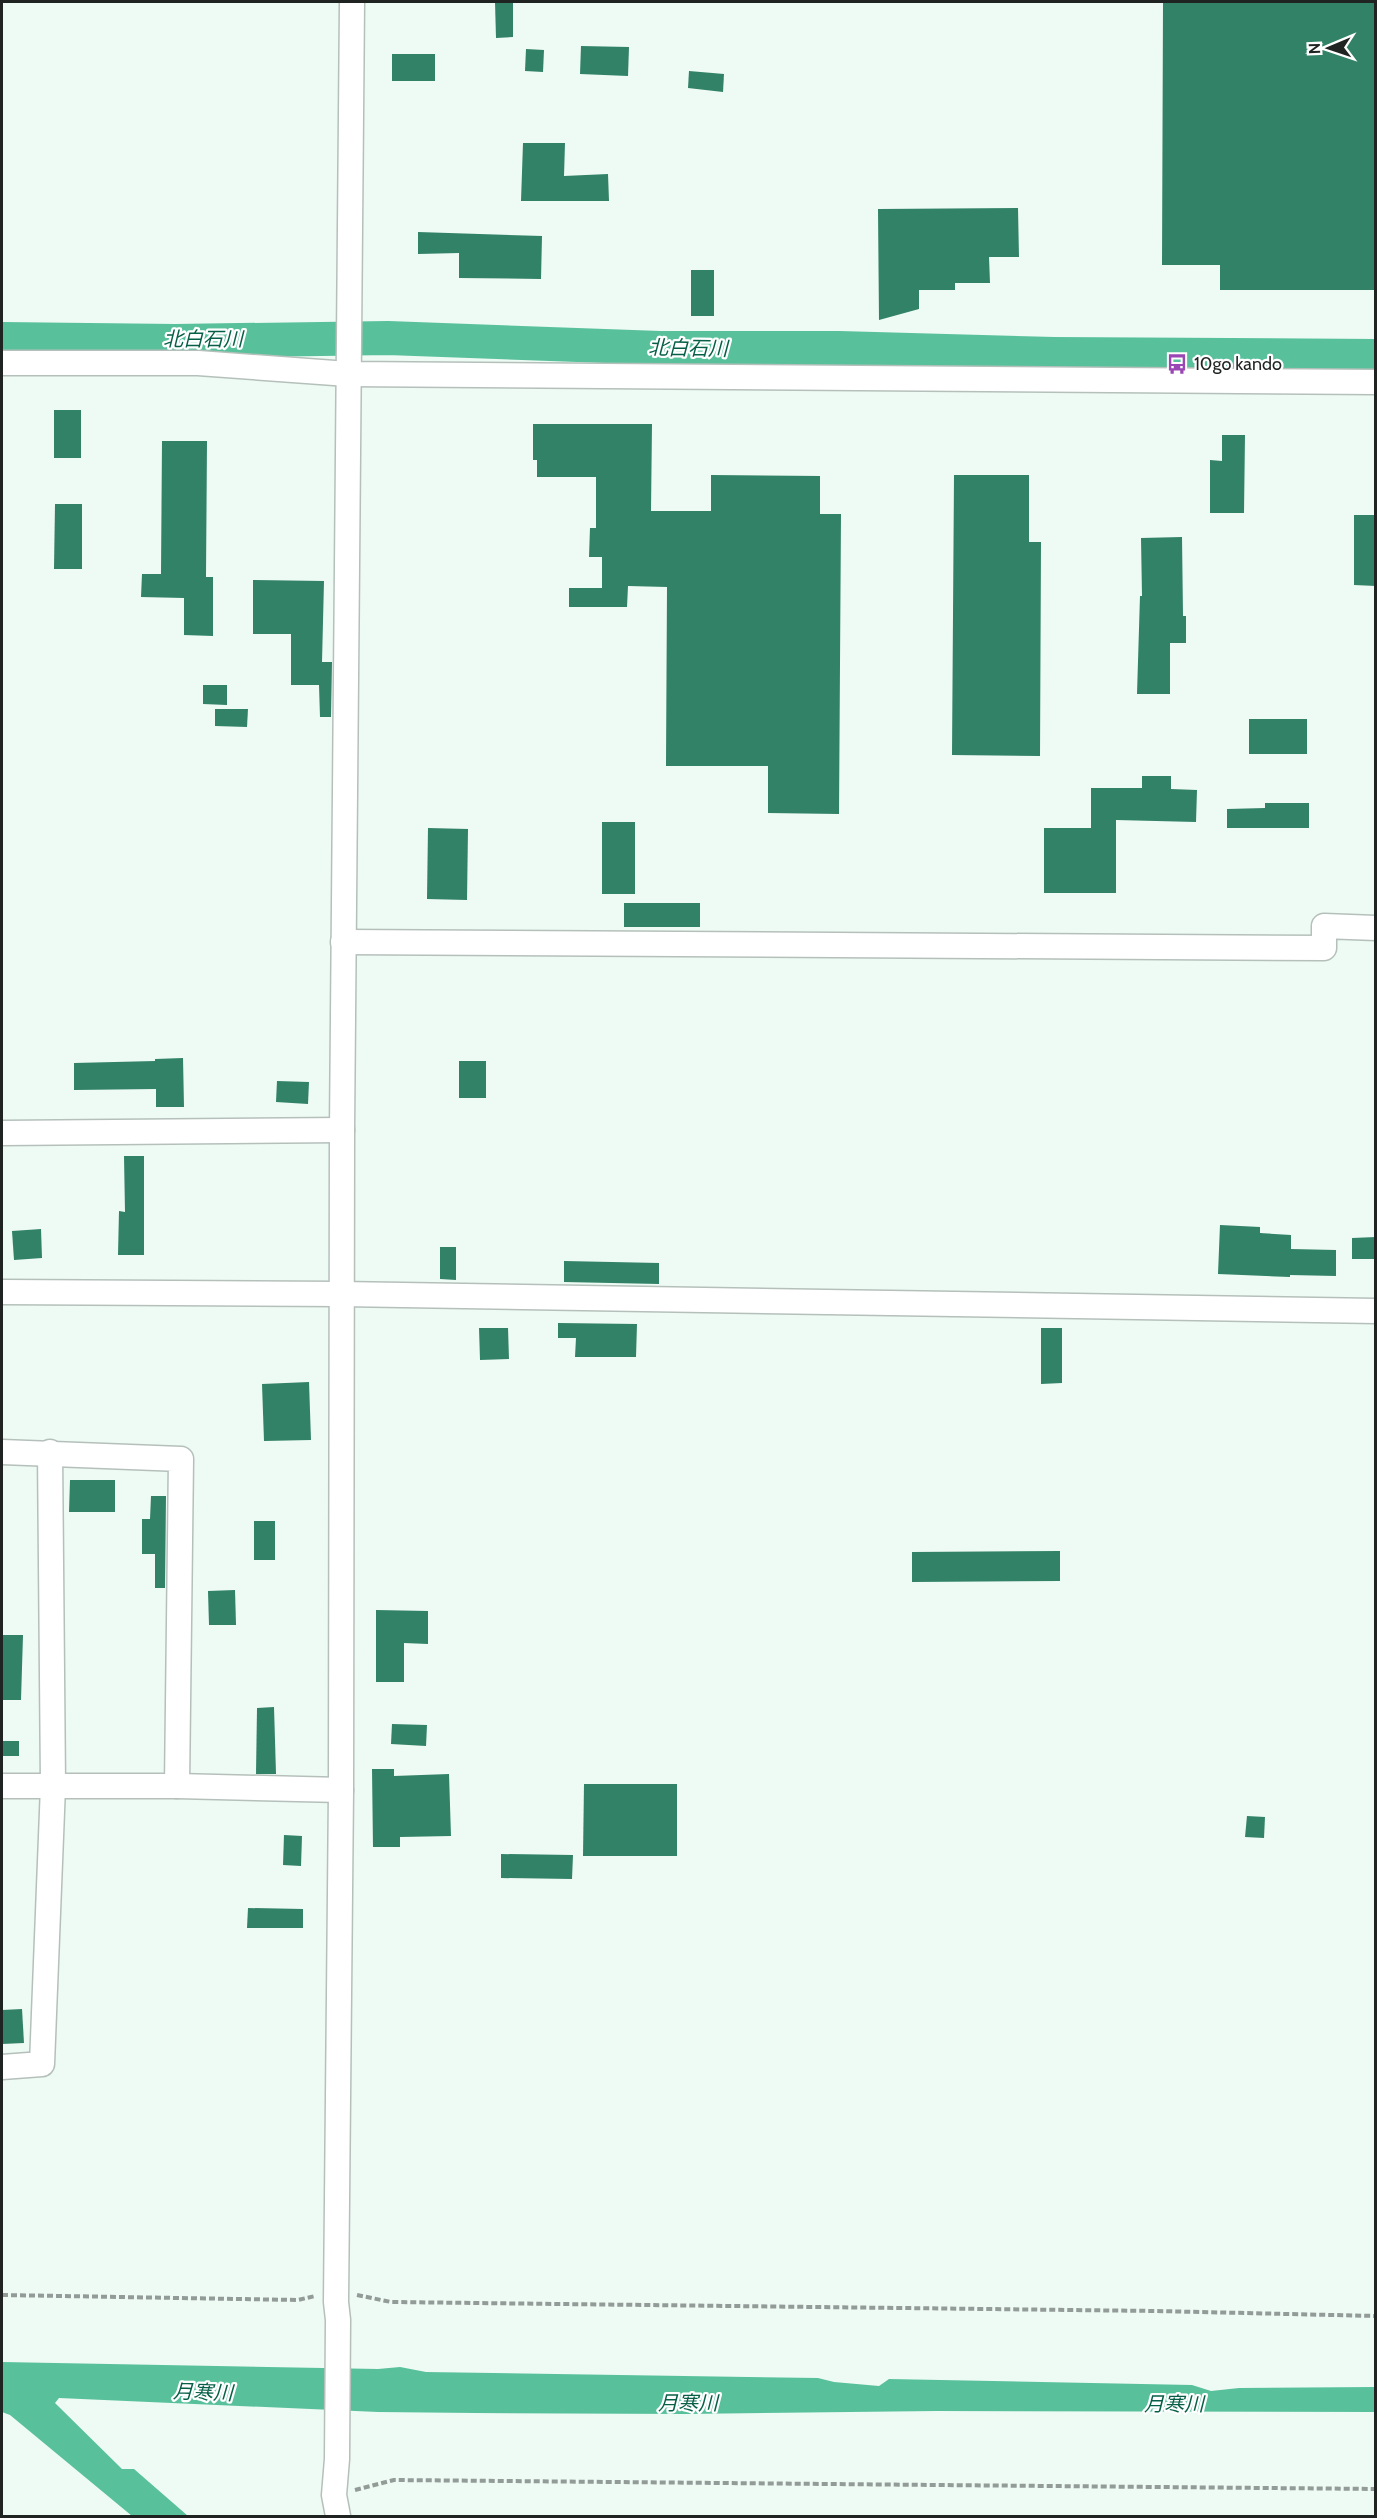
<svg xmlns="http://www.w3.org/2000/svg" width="1377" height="2518" font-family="Cabin,'Noto Sans JP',sans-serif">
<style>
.water{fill:#58c19c}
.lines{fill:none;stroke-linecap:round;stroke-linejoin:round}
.river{stroke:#58c19c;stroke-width:34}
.building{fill:#318267}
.minor-casing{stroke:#b5c0bb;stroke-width:27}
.path{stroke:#929b97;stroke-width:4;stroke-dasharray:6 3;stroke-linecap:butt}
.minor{stroke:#fff;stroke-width:24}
.labels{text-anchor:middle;stroke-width:4.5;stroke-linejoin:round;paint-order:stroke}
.poi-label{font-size:18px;fill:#1f2321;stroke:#fff;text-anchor:start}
.water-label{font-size:20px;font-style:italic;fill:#075f47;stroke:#fff}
</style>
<rect width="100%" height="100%" fill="#eefaf4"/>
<path class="water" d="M2,2362L378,2369L400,2367L426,2372L818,2378L834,2382L879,2386L889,2379L1192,2385L1211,2391L1239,2388L1375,2387L1376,2412L936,2411L686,2414L475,2413L378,2412L59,2398L55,2403L122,2469H134L188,2516H132L10,2415L2,2412Z"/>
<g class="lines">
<path class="river" d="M2,339L175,341L388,338L660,348H839L1054,354L1376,356"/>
</g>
<g class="building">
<path d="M495,2H513V37L496,38Z"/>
<path d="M1163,2H1376V290H1220V265H1162Z"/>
<path d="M581,46L629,47L628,76L580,74Z"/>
<path d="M526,49L544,50L543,72L525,71Z"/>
<rect x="392" y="54" width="43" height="27"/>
<path d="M689,71L724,74L723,92L688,88Z"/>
<path d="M523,143H565L564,176L608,174L609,201H521Z"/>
<path d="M1018,208L1019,257H989L990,283H955V290H919V309L879,320L878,209Z"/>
<path d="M418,232L542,236L541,279L459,278V253L418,254Z"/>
<rect x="691" y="270" width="23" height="46"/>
<rect x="54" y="410" width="27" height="48"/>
<path d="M533,424H652L651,511H711V475L820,476V514H841L839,814L768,813V766H666L667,587L628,586L627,607H569V588H602V557H589L590,528H596V477H537V460H533Z"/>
<path d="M1222,435H1245L1244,513H1210V460L1222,461Z"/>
<path d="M162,441H207L206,577H213V636L184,635V598L141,597L142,574H161Z"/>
<path d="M954,475H1029V542H1041L1040,756L952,755Z"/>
<path d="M55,504H82V569H54Z"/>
<path d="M1354,515H1376V586L1354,585Z"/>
<path d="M1182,537L1183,616H1186V643H1170V694H1137L1140,596H1142L1141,538Z"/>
<path d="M253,580L324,581L322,662H332L331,717H320L319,685H291V634H253Z"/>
<path d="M203,685H227V705L203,704Z"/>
<path d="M215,709H248L247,727L215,726Z"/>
<rect x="1249" y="719" width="58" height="35"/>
<path d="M1142,776H1171V789L1197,790L1196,822L1116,820V893H1044V828H1091V788H1142Z"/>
<path d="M1265,803H1309V828H1227V809L1265,808Z"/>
<rect x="602" y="822" width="33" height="72"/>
<path d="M428,828L468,829L467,900L427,899Z"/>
<rect x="624" y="903" width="76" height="24"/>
<path d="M183,1058L184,1107H156V1089L74,1090V1063L155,1061V1059Z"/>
<rect x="459" y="1061" width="27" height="37"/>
<path d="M277,1081L309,1082L308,1104L276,1102Z"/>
<path d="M124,1156H144V1255H118L119,1211L125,1212Z"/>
<path d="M1220,1225L1260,1227V1233L1291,1235V1249L1336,1250V1276L1290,1275V1277L1218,1274Z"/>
<path d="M41,1229L42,1258L14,1260L12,1231Z"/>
<path d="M1376,1237V1259H1352V1238Z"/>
<path d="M440,1247H456V1280L440,1279Z"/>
<path d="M564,1261L659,1263V1284L564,1282Z"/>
<path d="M558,1323L637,1324L636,1357H575L576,1338H558Z"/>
<path d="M479,1328H508L509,1359L480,1360Z"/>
<path d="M1041,1328H1062V1383L1041,1384Z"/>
<path d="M309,1382L311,1440L264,1441L262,1384Z"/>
<path d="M70,1480H115V1512H69Z"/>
<path d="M151,1496H166L165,1588H155V1554H142V1519H150Z"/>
<rect x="254" y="1521" width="21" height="39"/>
<path d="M1060,1551V1581L912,1582V1552Z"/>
<path d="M235,1590L236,1625H209L208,1591Z"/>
<path d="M376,1610L428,1611V1644L404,1643V1682H376Z"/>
<path d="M2,1635H23L21,1700H2Z"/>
<path d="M274,1707L276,1774H256L257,1708Z"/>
<path d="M392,1724L427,1725L426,1746L391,1744Z"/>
<rect x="2" y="1741" width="17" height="15"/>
<path d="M372,1769H394V1776L449,1774L451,1836L400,1837V1847H373Z"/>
<path d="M584,1784H677V1856H583Z"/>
<path d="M1247,1816L1265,1817L1264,1838L1245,1837Z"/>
<path d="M284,1835L302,1836L301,1866L283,1865Z"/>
<path d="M501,1854L573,1855L572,1879L501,1878Z"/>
<path d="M248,1908L303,1909V1928H247Z"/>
<path d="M22,2009L24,2043L2,2044V2010Z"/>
</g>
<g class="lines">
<g class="minor-casing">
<g id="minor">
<path d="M2,363H198L348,374L1376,382"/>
<path d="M343,942L1324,948V926L1376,928"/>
<path d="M2,1133L342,1130"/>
<path d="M2,1292L341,1294L1376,1311"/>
<path d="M2,1452L181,1459L177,1786"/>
<path d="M2,1786H177L341,1790"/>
<path d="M2,2067L42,2064L53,1786L50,1452"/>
<path d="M338,2516L334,2495L337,2459L338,2320L336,2302L341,1790L342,1130L352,2"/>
</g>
</g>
<g class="path">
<path d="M2,2295L298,2300L315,2296"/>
<path d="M357,2295L391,2302L1156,2311L1376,2316"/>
<path d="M355,2490L394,2480L1376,2489"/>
</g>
<use href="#minor" class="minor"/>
</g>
<defs>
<g id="bus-bare" transform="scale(1.62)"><path d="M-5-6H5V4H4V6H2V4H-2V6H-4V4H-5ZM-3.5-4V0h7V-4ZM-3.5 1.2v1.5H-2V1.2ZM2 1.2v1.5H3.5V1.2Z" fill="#9a46b4" stroke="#fff" stroke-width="2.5" paint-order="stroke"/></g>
</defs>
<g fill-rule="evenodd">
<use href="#bus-bare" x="1177" y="364"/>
</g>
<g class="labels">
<g class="poi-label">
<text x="1194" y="370">10go kando</text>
</g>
<g class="water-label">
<text x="203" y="346">北白石川</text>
<text transform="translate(688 348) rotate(1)" y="7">北白石川</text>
<text transform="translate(203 2392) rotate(2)" y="7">月寒川</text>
<text x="688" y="2410">月寒川</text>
<text x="1174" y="2411">月寒川</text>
</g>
</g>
<rect width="1377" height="2518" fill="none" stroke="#1f2321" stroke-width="6"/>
<g transform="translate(1329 48) rotate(268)" stroke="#ffffff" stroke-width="4.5" paint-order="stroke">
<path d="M0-4.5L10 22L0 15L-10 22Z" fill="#1f2321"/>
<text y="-9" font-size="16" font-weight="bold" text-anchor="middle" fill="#1f2321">N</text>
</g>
</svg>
